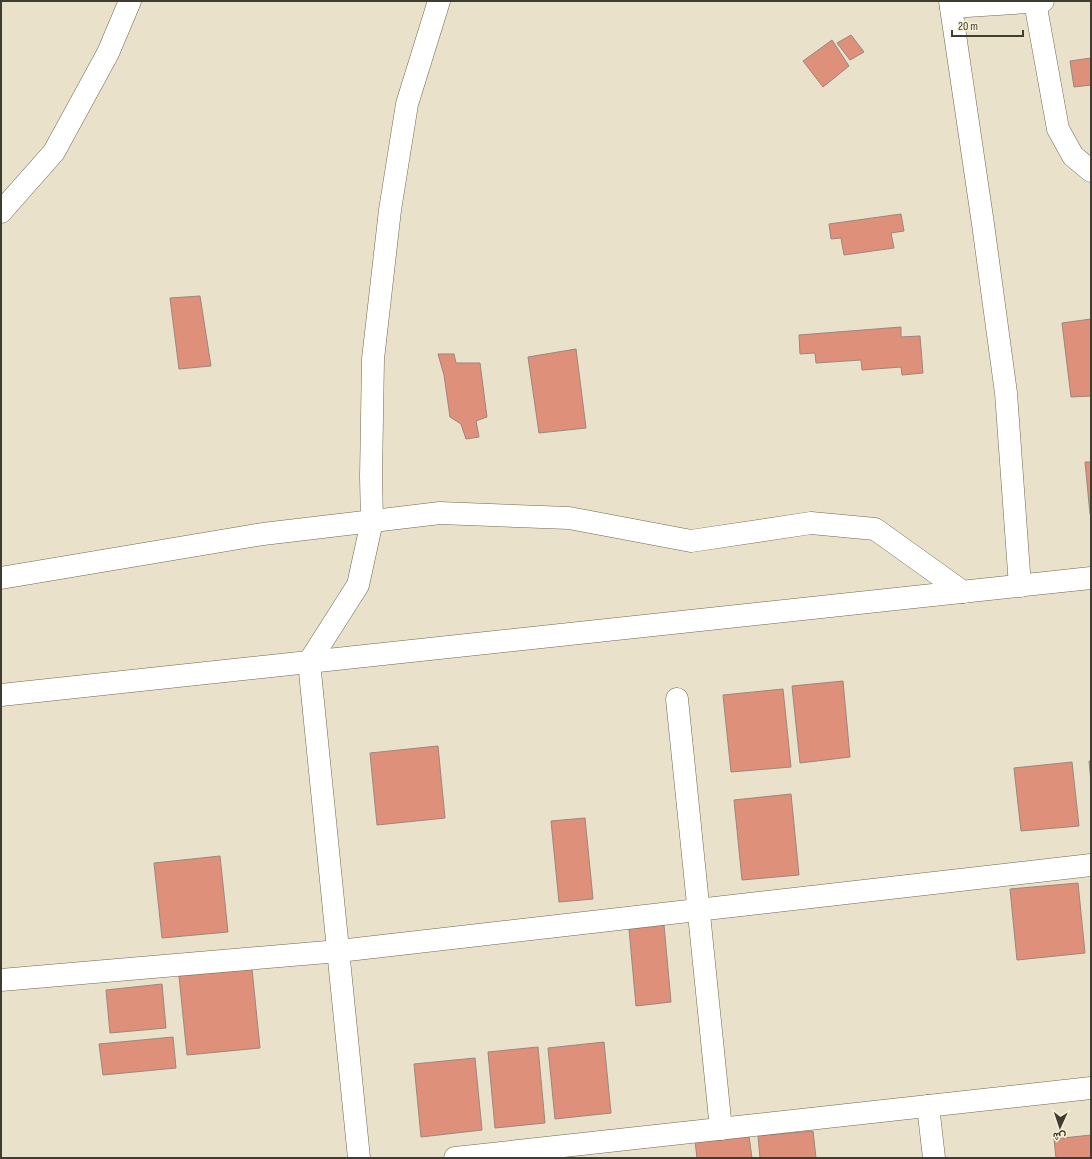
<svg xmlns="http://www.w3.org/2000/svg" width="1092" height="1159" font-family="'Sofia Sans Condensed',Vazirmatn,sans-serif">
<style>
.building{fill:#de907a;stroke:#9e857d}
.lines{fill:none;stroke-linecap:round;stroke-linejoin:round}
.minor-casing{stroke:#6f6852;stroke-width:23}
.tertiary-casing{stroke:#6f6852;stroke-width:23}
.minor{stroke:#fff;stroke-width:22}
.tertiary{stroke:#fff;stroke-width:22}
</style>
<rect width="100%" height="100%" fill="#e9e1c9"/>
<g class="building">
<path d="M851,35L864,52L850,60L837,43Z"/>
<path d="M832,40L849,66L823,87L803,61Z"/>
<path d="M1091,58V85L1074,87L1070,61Z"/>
<path d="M901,214L904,231L891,233L894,248L844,255L841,238L831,239L829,224Z"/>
<path d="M200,296L211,366L179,369L170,298Z"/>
<path d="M1091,319V396L1071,397L1062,323Z"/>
<path d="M901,327V337L920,336L923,373L902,375L901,367L862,370L861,360L816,363L815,353L800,354L799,335Z"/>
<path d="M576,349L586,428L539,433L528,357Z"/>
<path d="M438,354H454L456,363H480L487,417L476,421L479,437L466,439L461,424L450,417L444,375Z"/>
<path d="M1085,462H1091V514H1090Z"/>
<path d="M843,681L850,757L800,763L792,686Z"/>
<path d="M783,689L791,767L731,772L723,695Z"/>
<path d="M438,746L445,818L377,825L370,753Z"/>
<path d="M1089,761H1091V782Z"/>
<path d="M1072,762L1079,826L1021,831L1014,768Z"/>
<path d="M791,794L799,875L742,880L734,800Z"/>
<path d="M585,818L593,899L559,902L551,821Z"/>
<path d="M220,856L228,932L162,938L154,863Z"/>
<path d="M1078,883L1085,953L1017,960L1010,889Z"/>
<path d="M664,925L671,1002L636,1006L629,929Z"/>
<path d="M252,969L260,1048L187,1055L179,976Z"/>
<path d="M162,984L166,1028L110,1033L106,990Z"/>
<path d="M173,1037L176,1068L103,1075L99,1044Z"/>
<path d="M604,1042L611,1113L555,1119L548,1048Z"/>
<path d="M538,1047L545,1123L495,1128L488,1052Z"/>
<path d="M475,1058L482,1130L421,1137L414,1064Z"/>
<path d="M813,1131L816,1158H760L758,1136Z"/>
<path d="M1091,1135V1158H1056L1054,1139Z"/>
<path d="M749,1136L752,1158H697L695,1141Z"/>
</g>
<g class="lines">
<g class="minor-casing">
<g id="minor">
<path d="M950,1L983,224L1006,393L1020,586"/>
<path d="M1035,2L1058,129L1073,156L1091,171"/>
<path d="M951,7L1043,1"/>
<path d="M1,212L54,152L108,53L130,1"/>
<path d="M1,578L263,534L440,513L569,518L691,541L811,523L875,529L963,592"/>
<path d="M309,662L358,585L372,521L371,477L373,359L390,210L407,104L439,1"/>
<path d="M677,699L721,1129"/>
<path d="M1,980L339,951L1091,865"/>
<path d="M928,1106L934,1158"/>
<path d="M455,1158L1091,1088"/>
</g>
</g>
<g class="tertiary-casing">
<g id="tertiary">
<path d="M309,662L359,1158"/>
<path d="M1,695L1091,578"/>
</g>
</g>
<use href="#minor" class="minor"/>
<use href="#tertiary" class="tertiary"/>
</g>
<rect width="1092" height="1159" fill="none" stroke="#3f3c32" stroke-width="4"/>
<g transform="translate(1060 1127) rotate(183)" stroke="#f7efd6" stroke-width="3" paint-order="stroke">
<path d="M0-3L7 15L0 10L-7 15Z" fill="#3f3c32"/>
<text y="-6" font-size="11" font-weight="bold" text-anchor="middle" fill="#3f3c32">ش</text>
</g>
<path d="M952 30v6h71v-6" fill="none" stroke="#3f3c32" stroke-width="2"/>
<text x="958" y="30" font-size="12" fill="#3f3c32" stroke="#f7efd6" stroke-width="3" paint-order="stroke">20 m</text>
</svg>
